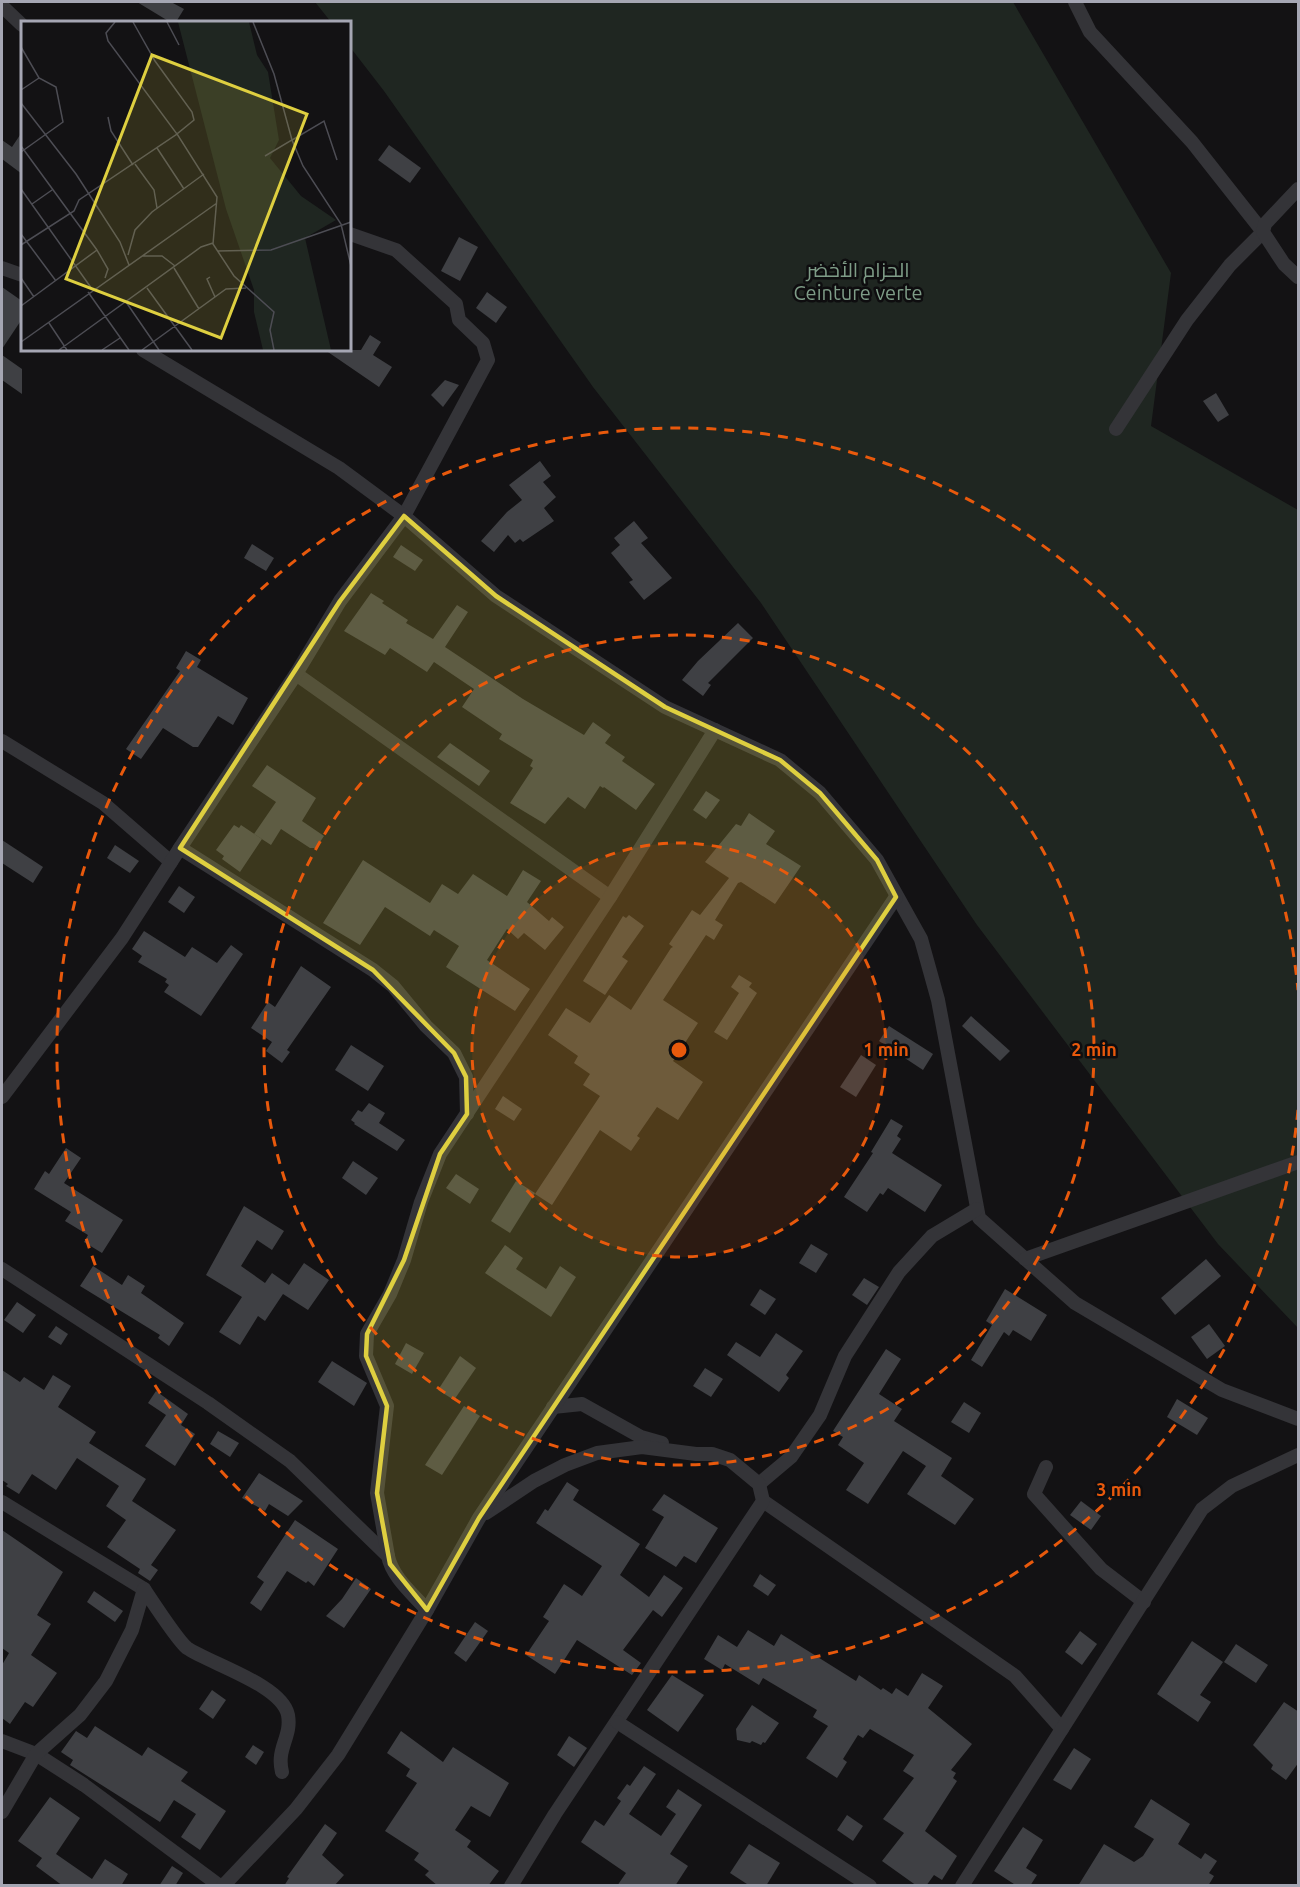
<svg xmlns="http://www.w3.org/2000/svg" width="1300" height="1887" font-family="Ubuntu,Cairo,sans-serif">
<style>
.green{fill:#1f2621}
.building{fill:#3f4044}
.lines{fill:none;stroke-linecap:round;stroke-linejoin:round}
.minor{stroke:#343438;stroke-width:14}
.marked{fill:#decf40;fill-opacity:0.2;stroke:#decf40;stroke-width:4.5;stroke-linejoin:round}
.ring{fill:none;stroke:#e8590c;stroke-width:3;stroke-dasharray:10 8}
.labels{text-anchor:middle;stroke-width:5;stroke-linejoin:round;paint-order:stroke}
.park-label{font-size:20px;fill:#7e9c87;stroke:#0e0d0f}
.inset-road{fill:none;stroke:#4d4d54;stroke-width:1.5}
.view{fill:#decf40;fill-opacity:0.15;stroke:#decf40;stroke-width:3}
.inset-edge{fill:none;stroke:#a5a6b3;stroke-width:3}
.centre{fill:#e8590c;stroke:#0e0d0f;stroke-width:3}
.ring-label{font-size:18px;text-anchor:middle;font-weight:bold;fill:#e8590c;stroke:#0e0d0f;stroke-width:5;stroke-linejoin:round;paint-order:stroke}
</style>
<rect width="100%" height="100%" fill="#131214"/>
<path class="green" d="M315,2H1013L1171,273L1151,426L1298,510V1328L1218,1244L977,925L761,603L593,387L384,91L350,47V22H331Z"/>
<g class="building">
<path d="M137,2H171L184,9L176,22H170Z"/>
<path d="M22,132V174L2,159V140L12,147Z"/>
<path d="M389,145L421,168L410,183L378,160Z"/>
<path d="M459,237L478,247L460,281L441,271Z"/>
<path d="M2,287L22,301V319L2,349Z"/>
<path d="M487,292L507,307L496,323L476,308Z"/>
<path d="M370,335L381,342L373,355L392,367L379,387L325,350H361Z"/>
<path d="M2,355L22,369V394L2,380Z"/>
<path d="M445,380L459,385L443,407L431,395Z"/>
<path d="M1216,393L1229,415L1218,422L1203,401Z"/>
<path d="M540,461L551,476L543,482L556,497L544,508L554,521L523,542L520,539L515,543L508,535L494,552L481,541L507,512L522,500L509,485Z"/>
<path d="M634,521L648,538L641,543L672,578L644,600L629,582L633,580L611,553L620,545L614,538Z"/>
<path d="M252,544L274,558L266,571L244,558Z"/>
<path d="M401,545L423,560L415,571L393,557Z"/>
<path d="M371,593L384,601L382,603L408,620L406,623L433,639L457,605L468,612L445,647L523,699L584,735L593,722L611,735L605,743L625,757L622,761L655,784L636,810L604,787L603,788L600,786L585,809L568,797L545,824L510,803L533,768L530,766L533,760L499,739L502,734L462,707L474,689L434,662L427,672L390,648L385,655L344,631Z"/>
<path d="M738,623L753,638L708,683L711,685L703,696L682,680L698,661Z"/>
<path d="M186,651L201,660L197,667L248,698L233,725L218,716L198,747H193L163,728L141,759L126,749L180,671L176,668Z"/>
<path d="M450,743L490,771L479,786L437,757Z"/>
<path d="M267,765L316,798L302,821L324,836L316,848H310L281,829L271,845L254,834L276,802L252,786Z"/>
<path d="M706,791L720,800L706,819L693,810Z"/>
<path d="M749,813L775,831L766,844L801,866L775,904L741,882L738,883L715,920L723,925L714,940L706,935L663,1000L698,1023L673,1061L703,1082L678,1120L657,1107L637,1136L640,1138L631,1151L600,1130L552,1205L535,1194L600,1096L583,1085L590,1074L574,1063L578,1056L548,1035L566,1008L590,1023L609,995L631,1010L671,948L673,947L669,944L692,910L700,915L729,878L705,862L736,824L741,826Z"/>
<path d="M234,825L239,828L241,825L262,839L240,872L222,859L224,856L216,850Z"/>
<path d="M2,840L43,867L33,883L2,863Z"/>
<path d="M115,845L139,861L130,873L107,858Z"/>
<path d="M363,860L430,903L442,884L458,894L473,874L507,896L523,870L541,881L527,902L549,921L552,917L564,927L545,950L524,933L518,939L507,929L487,960L530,989L515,1011L446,967L459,946L434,930L430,936L385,907L360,945L323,923Z"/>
<path d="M179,886L195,897L184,913L168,902Z"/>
<path d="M629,915L644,926L622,957L628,961L605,995L583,981L623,916L626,918Z"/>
<path d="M144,931L185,957L192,947L217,963L231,945L243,954L201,1016L164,992L169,985L165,982L167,979L138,962L142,956L132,949Z"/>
<path d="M301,966L331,987L287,1050L290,1052L282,1063L266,1051L272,1042L251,1028L268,1002L275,1007Z"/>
<path d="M739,975L752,983L749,987L757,993L727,1040L714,1032L739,993L731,987Z"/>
<path d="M971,1016L1010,1051L1000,1061L962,1026Z"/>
<path d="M889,1026L933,1054L923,1070L879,1041Z"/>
<path d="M351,1045L384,1066L368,1091L335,1070Z"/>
<path d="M861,1055L876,1065L856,1097L840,1087Z"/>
<path d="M503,1096L522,1109L514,1121L495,1109Z"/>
<path d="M369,1103L385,1113L379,1123L405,1140L397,1151L354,1124L355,1123L351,1120L358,1110L362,1112Z"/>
<path d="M891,1119L903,1126L897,1136L901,1139L892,1153L942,1185L925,1212L888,1188L883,1195L880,1193L867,1212L844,1197L873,1153L871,1152Z"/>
<path d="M66,1148L81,1158L64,1183L123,1220L102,1253L84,1242L88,1235L65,1221L71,1212L34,1189L45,1171L49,1174Z"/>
<path d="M353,1161L378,1178L366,1195L342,1178Z"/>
<path d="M456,1174L479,1189L470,1204L446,1188Z"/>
<path d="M516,1181L535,1193L510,1233L491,1221Z"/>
<path d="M244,1206L284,1231L272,1250L257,1240L241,1266L265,1283L272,1273L289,1285L304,1263L329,1280L308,1310L283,1294L265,1321L258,1316L240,1345L219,1332L242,1297L206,1275Z"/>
<path d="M811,1244L828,1254L816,1273L799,1263Z"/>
<path d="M505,1245L523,1258L516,1269L546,1289L560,1266L576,1277L551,1317L485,1273Z"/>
<path d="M1206,1259L1221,1276L1175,1315L1161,1298Z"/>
<path d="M93,1266L122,1285L128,1275L145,1286L141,1293L184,1323L169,1346L158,1338L160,1335L80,1286Z"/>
<path d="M864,1278L879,1287L867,1305L852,1295Z"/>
<path d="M760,1289L776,1299L765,1315L750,1305Z"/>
<path d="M1005,1289L1047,1315L1031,1341L1013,1330L1009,1336L1004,1332L982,1367L971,1360L992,1325L986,1321Z"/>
<path d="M17,1302L36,1315L23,1333L4,1320Z"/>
<path d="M1209,1324L1225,1346L1207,1359L1191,1337Z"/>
<path d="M56,1326L68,1334L61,1345L48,1337Z"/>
<path d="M776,1333L803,1351L786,1375L789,1378L779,1392L727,1355L736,1342L760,1357Z"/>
<path d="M406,1343L424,1353L412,1374L395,1364Z"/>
<path d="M886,1349L901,1359L879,1394L902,1409L894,1421L952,1458L941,1476L974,1499L955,1525L907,1494L926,1466L903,1451L868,1504L846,1490L864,1463L838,1445L843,1437L833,1431Z"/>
<path d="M460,1356L476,1368L454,1400L438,1390Z"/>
<path d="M332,1361L367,1383L354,1406L318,1382Z"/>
<path d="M705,1368L723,1379L711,1397L693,1386Z"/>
<path d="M2,1370L20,1382L24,1377L44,1390L53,1375L71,1386L58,1407L96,1432L89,1443L146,1479L132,1501L176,1530L151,1565L158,1570L150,1581L138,1573L140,1569L107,1547L126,1520L106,1506L119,1486L77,1458L56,1490L32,1474L19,1494L6,1486L8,1484L2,1480Z"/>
<path d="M156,1391L188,1414L181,1425L195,1434L175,1466L145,1446L166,1415L148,1403Z"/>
<path d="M1177,1399L1208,1418L1197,1435L1167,1417Z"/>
<path d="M964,1402L981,1413L969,1433L951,1422Z"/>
<path d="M464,1406L480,1416L442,1475L425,1465Z"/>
<path d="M218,1431L239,1443L230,1457L210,1444Z"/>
<path d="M259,1473L303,1501L288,1516L269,1504L265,1511L242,1498Z"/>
<path d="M567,1482L579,1490L573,1500L640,1544L620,1575L649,1597L664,1575L683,1588L662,1617L653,1610L623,1650L641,1663L632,1675L577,1640L555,1674L526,1655L549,1621L543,1617L564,1584L582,1596L602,1566L536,1523L545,1509L548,1511Z"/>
<path d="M664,1494L718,1528L696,1563L684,1556L676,1567L645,1548L664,1517L652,1510Z"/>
<path d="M1081,1501L1101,1516L1091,1530L1070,1515Z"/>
<path d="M295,1520L338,1549L314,1586L308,1581L306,1583L287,1571L261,1611L250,1603L264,1582L257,1577Z"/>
<path d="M2,1530L63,1572L37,1615L51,1624L31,1655L57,1673L33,1707L25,1702L10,1724L2,1718V1665L9,1653L2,1648Z"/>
<path d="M760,1574L776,1585L768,1596L753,1586Z"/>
<path d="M356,1578L371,1589L344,1628L326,1616L342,1599Z"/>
<path d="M94,1591L123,1611L115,1622L87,1602Z"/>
<path d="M475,1622L488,1631L466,1662L454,1653Z"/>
<path d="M748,1630L774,1646L781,1634L856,1681L859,1675L881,1690L883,1688L892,1694L896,1688L908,1696L922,1673L943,1686L928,1708L972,1744L951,1770L956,1773L953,1778L957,1781L925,1831L957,1856L942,1880L934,1875L926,1886H917L882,1861L904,1833L883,1819L914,1778L903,1771L914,1755L870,1729L863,1738L858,1735L843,1759L847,1762L837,1778L806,1758L828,1726L813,1717L817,1710L763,1678L759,1685L725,1664L722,1670L704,1659L718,1635L737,1647Z"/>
<path d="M1080,1631L1097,1644L1082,1665L1065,1652Z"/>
<path d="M1192,1641L1223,1662L1200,1695L1211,1702L1198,1722L1157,1694Z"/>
<path d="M1236,1644L1268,1665L1256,1683L1224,1662Z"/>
<path d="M672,1675L704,1695L678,1732L647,1710Z"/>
<path d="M212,1690L226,1700L213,1719L199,1709Z"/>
<path d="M1284,1702L1299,1712V1762L1286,1780L1271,1769L1273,1765L1253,1745Z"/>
<path d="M752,1705L779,1723L765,1743L763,1742L761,1745L752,1741L750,1743L737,1740L736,1729Z"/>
<path d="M95,1726L142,1756L148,1747L175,1764L188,1772L181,1781L226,1811L200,1850L181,1837L196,1814L174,1800L160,1822L70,1765L73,1760L61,1752L76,1731L87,1738Z"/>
<path d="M401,1731L443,1762L453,1747L509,1783L490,1817L471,1806L455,1830L471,1841L467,1847L499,1871L488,1886H438L425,1875L429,1871L414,1860L419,1853L385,1831L417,1783L406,1776L410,1769L387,1753Z"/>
<path d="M569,1736L587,1748L574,1767L557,1755Z"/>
<path d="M253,1745L264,1752L256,1765L245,1757Z"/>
<path d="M1074,1748L1091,1759L1071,1790L1053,1780Z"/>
<path d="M644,1766L656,1774L629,1814L661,1836L676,1814L666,1807L678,1789L702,1805L670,1854L688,1866L675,1886H617L626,1873L581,1842L595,1820L604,1826L621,1801L617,1798L627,1784L630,1786Z"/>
<path d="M50,1797L80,1818L56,1854L92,1879L105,1859L128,1874L121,1886H63L36,1866L42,1858L18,1841Z"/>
<path d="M1151,1799L1190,1824L1178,1844L1201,1859L1205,1853L1217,1861L1209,1873L1214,1876L1208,1886H1078L1104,1844L1134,1862L1143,1856L1154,1839L1134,1827Z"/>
<path d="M847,1815L863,1826L853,1841L837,1830Z"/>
<path d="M325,1824L337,1833L322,1855L344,1875L334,1886H284L289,1878L287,1877Z"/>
<path d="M1023,1827L1043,1840L1026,1868L1037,1875L1030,1886H1017L994,1871Z"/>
<path d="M749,1844L780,1863L766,1886H750L730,1873Z"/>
<path d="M172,1866L183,1873L175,1886H159Z"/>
</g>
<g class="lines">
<g class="minor">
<path d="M1075,2L1090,32L1192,142L1263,232L1230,265L1187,320L1116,429"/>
<path d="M2,6L22,25"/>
<path d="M1298,189L1265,224L1263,232L1284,264L1298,277"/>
<path d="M350,234L396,250L456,304L459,320L483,343L488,360L404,516L496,596L665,707L780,760L820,793L877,860L921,939L938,1000L979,1218L1075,1303L1222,1390L1298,1419"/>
<path d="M2,268L22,275"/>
<path d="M296,674L610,897"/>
<path d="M2,741L103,803L171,862"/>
<path d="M180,848L373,970L393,986L426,1026L454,1053L466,1077L467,1114"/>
<path d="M2,1097L122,938L180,848L296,674L340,601L404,516L339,468L143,350"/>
<path d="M1025,1259L1298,1162"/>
<path d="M2,1269L208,1403L290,1461L388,1556C392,1577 413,1594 427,1610"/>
<path d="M553,1407L582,1404L641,1437L662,1443"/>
<path d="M1046,1467L1034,1494L1101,1569L1144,1602"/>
<path d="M759,1484L791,1457L820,1415L845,1356L899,1272L932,1236L977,1209"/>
<path d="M763,1501L1015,1676L1062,1729"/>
<path d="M2,1502L144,1589"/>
<path d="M486,1513L534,1481L565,1465L597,1453L642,1447L696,1454H712L730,1460L759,1484L763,1501L555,1814L511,1886"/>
<path d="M388,1556L377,1493L387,1406L366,1356L367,1334L390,1294L404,1260L421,1202L440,1154L610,897L715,730"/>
<path d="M617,1722L870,1886"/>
<path d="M2,1741L36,1754L84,1785L220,1886"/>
<path d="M2,1812L36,1754L80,1715L106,1681L132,1630L144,1589C152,1601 178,1641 187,1648C211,1664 282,1685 288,1715C292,1737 276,1748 282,1772"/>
<path d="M223,1886L296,1809L338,1755L427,1610L479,1518L896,897"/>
<path d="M962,1886L1202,1509L1232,1486L1298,1455"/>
</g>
</g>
<path class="marked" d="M404,516L496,596L665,707L780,760L820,793L877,860L896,897L479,1518L427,1610L390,1564L377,1493L387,1406L366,1356L367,1334L404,1260L440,1154L467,1114L466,1077L454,1053L373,970L180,848L340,601Z"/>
<circle cx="679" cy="1050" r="207" fill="#e8590c" fill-opacity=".12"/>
<g class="ring">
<circle cx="679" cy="1050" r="207"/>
<circle cx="679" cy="1050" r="415"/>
<path d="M1298 1110A622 622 0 1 1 1298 990"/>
</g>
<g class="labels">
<g class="park-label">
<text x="858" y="277">الحزام الأخضر<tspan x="858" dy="23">Ceinture verte</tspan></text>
</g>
</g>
<g transform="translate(21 21)">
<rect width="330" height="330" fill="#131214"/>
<path d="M157,1H228L236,34L247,51L258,119L249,137L280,175L315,199L284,217L310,329H242L233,291V269L205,188Z" fill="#1f2621"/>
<path class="inset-road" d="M112,1L134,40L171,91L173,99L156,113L196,176L192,223L213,255L253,291L249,309L253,329M146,1L158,24M232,1L253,53L271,119L244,135M0,26L18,57L35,66L42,101L0,131M0,69L18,57M0,82L55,153L99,221L108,244M87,96L90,110L112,144M0,125L76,229M136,127L163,168M316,139L303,100L271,119L282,145L320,203L330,245M114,143L133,169L136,187M0,168L71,268M11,183L31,169M0,213L35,260M0,224L53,190L58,179L156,113L87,20L85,12L94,1M196,230L250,229L330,201M107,234L114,209L131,191L183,153M121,235H141L154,245M153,247L178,288M189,256L186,258L194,276M0,257L13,276M126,267L171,329M67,271L108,329M105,281L138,329M0,285L76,229L87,248L84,257M28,302L46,329M0,321L196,182M38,329L180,226L192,222M81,329L99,317M121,329L205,268L225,267"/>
<path class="view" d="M131,34L286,93L200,317L45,258Z"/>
<rect width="330" height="330" class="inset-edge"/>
</g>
<circle cx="679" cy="1050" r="9" class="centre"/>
<g class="ring-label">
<text x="886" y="1056">1 min</text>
<text x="1094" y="1056">2 min</text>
<text x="1119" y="1496">3 min</text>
</g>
<rect width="1300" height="1887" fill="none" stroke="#a5a6b3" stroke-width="6"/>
</svg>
